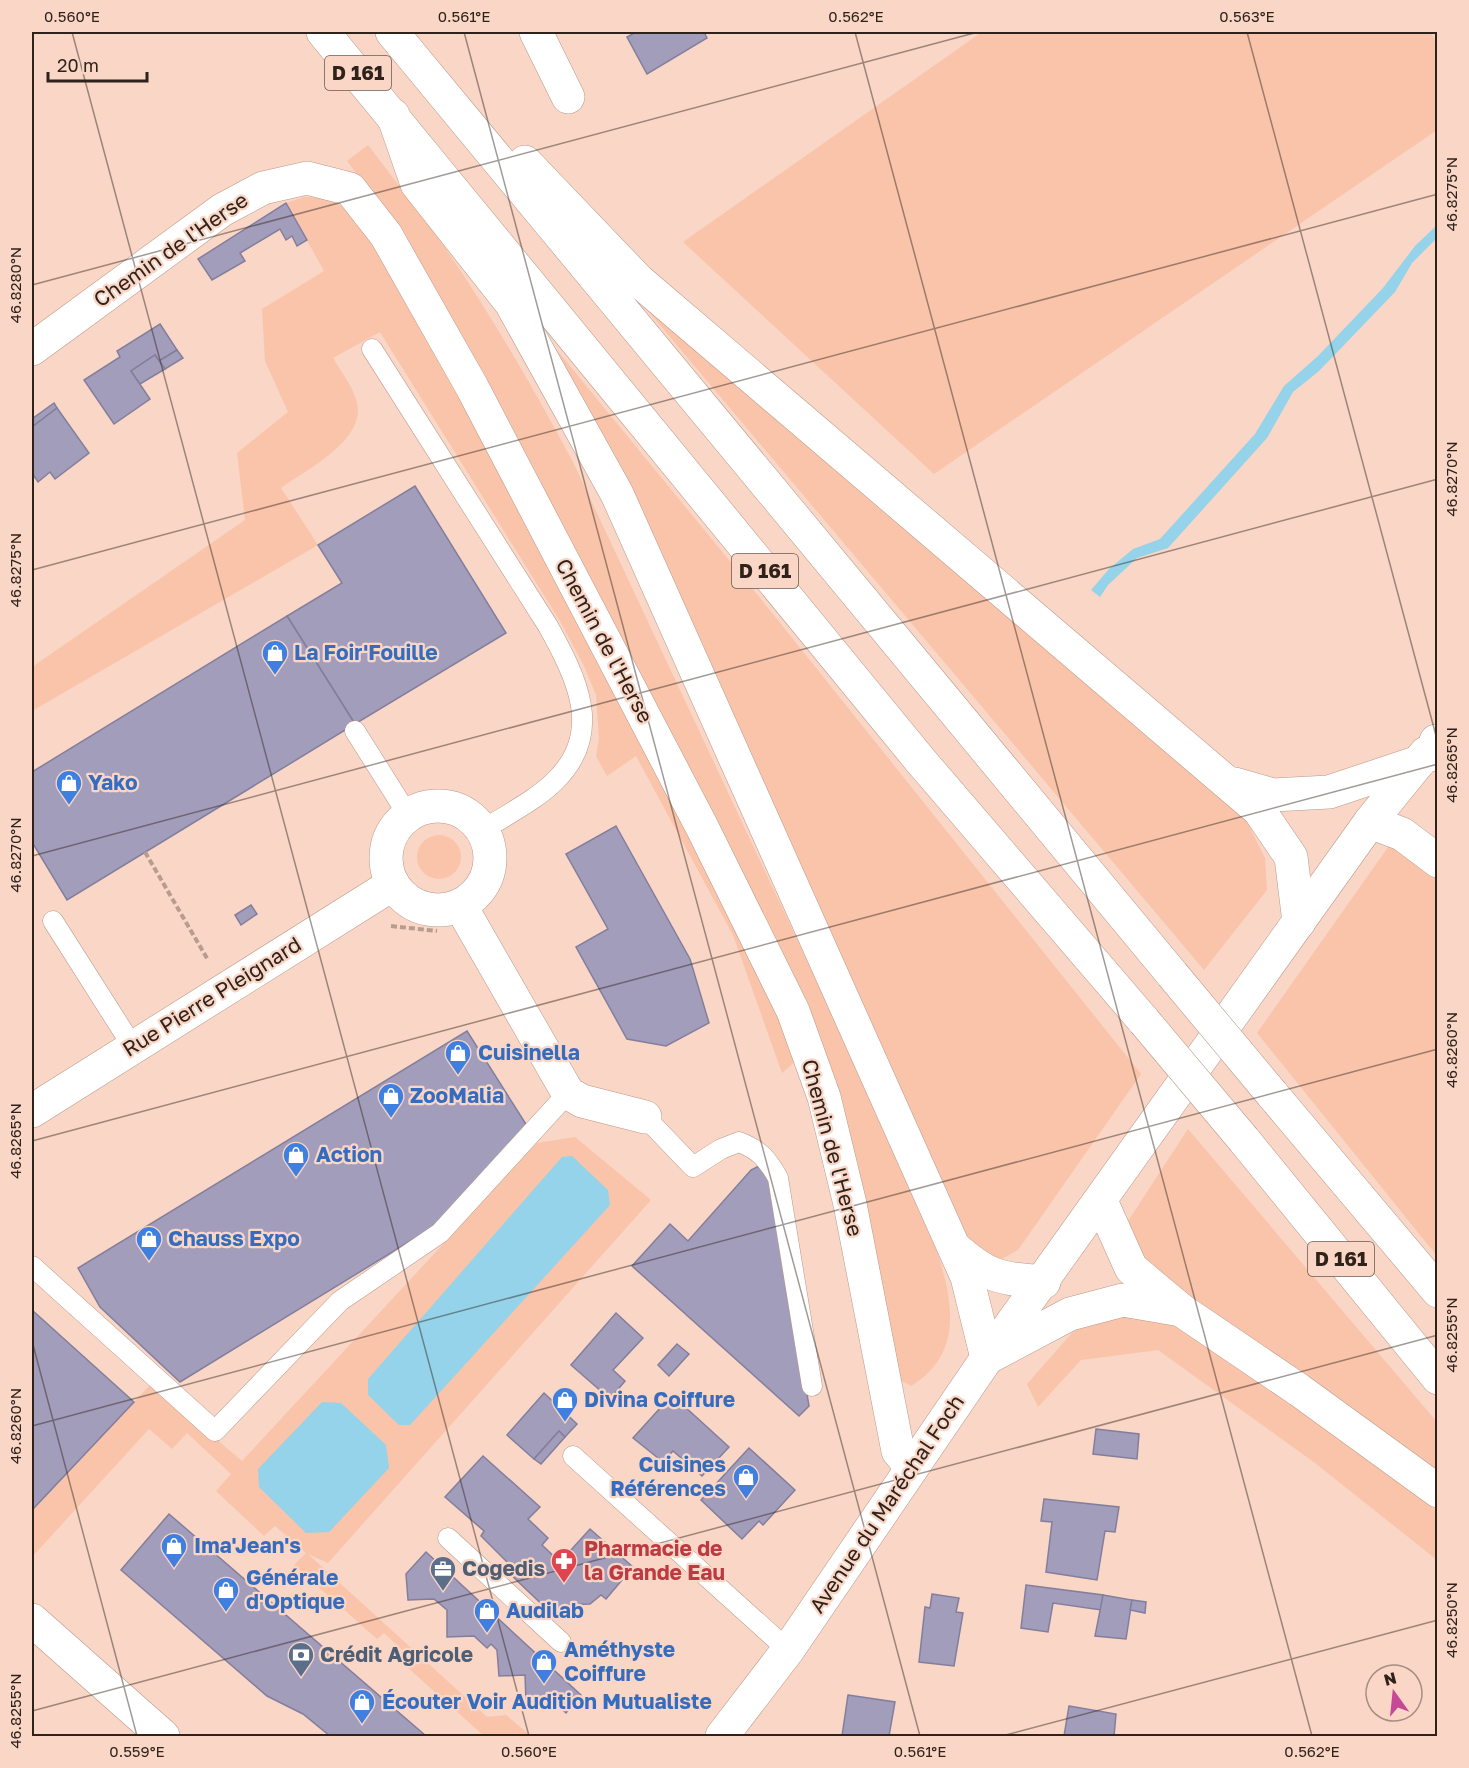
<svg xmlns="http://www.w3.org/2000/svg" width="1469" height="1768" font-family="'Golos Text',sans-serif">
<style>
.green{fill:#f9c4aa}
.water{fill:#94d3e9}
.building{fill:#a39dbc;stroke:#837e9c;stroke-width:1.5}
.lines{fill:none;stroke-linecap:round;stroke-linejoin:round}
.lane-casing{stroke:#b99989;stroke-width:21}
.street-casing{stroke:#b99989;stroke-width:34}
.secondary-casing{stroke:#b99989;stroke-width:34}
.primary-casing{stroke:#b99989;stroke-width:34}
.path{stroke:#b89d8f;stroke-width:4;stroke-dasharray:6 3;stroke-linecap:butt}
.lane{stroke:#fff;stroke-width:20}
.street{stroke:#fff;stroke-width:33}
.secondary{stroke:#fff;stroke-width:33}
.primary{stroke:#fff;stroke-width:33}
.primary-bridge-casing{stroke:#b99989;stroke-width:34;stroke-linecap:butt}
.primary-bridge{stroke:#fff;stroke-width:33}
.ticks{fill:none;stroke:#2e221b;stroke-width:1.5;stroke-opacity:0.45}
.labels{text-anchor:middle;stroke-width:4.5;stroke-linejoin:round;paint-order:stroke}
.shield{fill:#f9d6c5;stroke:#6b584e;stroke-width:1.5}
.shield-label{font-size:20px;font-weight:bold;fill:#2e221b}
.street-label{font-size:21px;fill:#2e221b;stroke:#f9d6c5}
.shop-label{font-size:21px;font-weight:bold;fill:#366cbe;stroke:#f9d6c5;text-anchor:start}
.health-label{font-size:21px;font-weight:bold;fill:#be3a42;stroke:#f9d6c5;text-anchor:start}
.service-label{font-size:21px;font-weight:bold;fill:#4e5e75;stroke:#f9d6c5;text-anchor:start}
.neatline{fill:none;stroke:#2e221b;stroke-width:2}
.ticks-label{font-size:15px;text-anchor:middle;fill:#2e221b}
</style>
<rect width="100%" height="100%" fill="#f9d6c5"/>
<g class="green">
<path d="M982,32H1430L1437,42V130L934,474L683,242Z"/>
<path d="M368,145C393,178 419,211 443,245C491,314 533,388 573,462L839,1029L938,1254C953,1303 963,1354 911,1386L898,1379L844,1116L390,218L347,161Z"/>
<path d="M304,197C347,197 358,219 381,251L646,751L775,1004L798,1059L782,1073L733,935L636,756L607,776L596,756L599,739L596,695L584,666L560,621L380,332L333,358C341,372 353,386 357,403C366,440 306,470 281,488L318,545L32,711V667L245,520L237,453L288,412L265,361L262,309L324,271L286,203Z"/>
<path d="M643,305L1243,814L1265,858L1267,890L1204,970Z"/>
<path d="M533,321L760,598L1141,1074L1018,1250L1000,1260L979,1250L959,1227Z"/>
<circle cx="439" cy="857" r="22"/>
<path d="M1391,843L1437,870V1256L1257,1033Z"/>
<path d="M1188,1129L1437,1422V1477L1153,1274L1134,1250L1128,1221Z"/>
<path d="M575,1137L651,1200L328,1563L308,1554L487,1717L506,1715L531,1736H517L516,1733L508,1736H484L407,1667L413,1660L384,1633L377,1639L294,1565L306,1553L275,1526L264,1536L216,1491L231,1474L187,1433L172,1449L149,1429L32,1557V1510L151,1384L242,1461L537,1143Z"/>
<path d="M1124,1315L1171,1323L1200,1339L1437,1511V1560L1315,1463L1158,1350L1081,1360L1038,1407L1027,1384L1072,1333L1089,1322Z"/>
</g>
<g class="water">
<path d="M1437,225V238L1412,263L1395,292L1319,371L1293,392L1267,438L1168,548L1137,558L1108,585L1100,597L1091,590L1109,569L1133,549L1160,539L1255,434L1284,386L1318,356L1383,288L1415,246Z"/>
<path d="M572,1156L608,1190L610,1205L410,1425H399L368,1395V1379L562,1157Z"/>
<path d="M322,1402L341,1403L386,1445L389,1468L329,1532L306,1533L259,1487L258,1469Z"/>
</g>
<g class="building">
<path d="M636,32H704L707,38L647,74L627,37Z"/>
<path d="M286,203L307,240L297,246L292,236L286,240L280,229L240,253L245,261L212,280L198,259Z"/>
<path d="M160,324L177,350L159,361L155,355L131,371L150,399L114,424L84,380L120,357L117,351Z"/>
<path d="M177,350L183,358L165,369L159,361Z"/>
<path d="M155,355L165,369L140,384L131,371Z"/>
<path d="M54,403L57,408L32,427V419Z"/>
<path d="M57,408L89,453L55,479L50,472L38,482L32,473V427Z"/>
<path d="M415,486L506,633L355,724L287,616L342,583L318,545Z"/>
<path d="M287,616L355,724L67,900L32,842V772Z"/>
<path d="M616,826L690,959L709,1023L666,1046L627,1039L576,947L608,929L566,854Z"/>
<path d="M251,905L257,914L241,925L235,915Z"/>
<path d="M467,1031L529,1129L438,1224L180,1382L100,1307L78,1268Z"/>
<path d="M759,1166L776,1185L773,1190L809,1406L799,1416L632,1266L670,1224L688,1241L751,1170Z"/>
<path d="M32,1310L134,1402L32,1510Z"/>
<path d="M616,1313L643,1338L613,1370L625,1381L610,1399L571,1365Z"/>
<path d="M677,1344L689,1354L669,1376L658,1365Z"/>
<path d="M544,1393L577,1424L565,1437L559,1431L534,1459L507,1435Z"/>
<path d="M672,1395L729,1447L702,1476L673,1451L663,1462L633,1438Z"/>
<path d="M1096,1429L1139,1434L1137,1459L1093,1454Z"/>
<path d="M559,1431L565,1437L541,1464L534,1459Z"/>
<path d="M749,1448L795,1490L763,1525L759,1521L742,1539L701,1500Z"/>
<path d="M483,1456L540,1507L528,1519L548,1538L542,1545L560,1562L590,1529L633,1567L606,1599L601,1595L590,1604L562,1605L551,1613L510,1574L514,1569L481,1536L484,1531L445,1497Z"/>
<path d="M1044,1499L1119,1507L1115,1532L1105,1531L1097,1580L1046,1572L1052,1522L1041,1521Z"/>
<path d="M169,1514L426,1736H330L303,1714L267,1696L121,1570Z"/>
<path d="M426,1552L581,1695L566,1713L552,1700L526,1701L525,1675L499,1676L497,1650L491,1644L487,1648L474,1636L447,1637V1610L434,1599L408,1600L406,1574Z"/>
<path d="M1026,1585L1103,1595L1101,1610L1053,1603L1048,1632L1021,1628Z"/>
<path d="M932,1594L959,1598L956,1612L963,1613L954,1666L919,1662L925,1607L930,1608Z"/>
<path d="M1103,1595L1132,1600L1126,1639L1095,1636Z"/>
<path d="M1132,1600L1146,1602L1145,1613L1130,1610Z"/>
<path d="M848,1695L895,1702L889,1736H842Z"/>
<path d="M1069,1706L1116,1714L1114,1736H1064Z"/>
</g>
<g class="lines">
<g class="lane-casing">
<g id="lane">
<path d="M372,349L548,626C576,677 605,732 555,781C536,800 506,815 483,830"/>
<path d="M355,731L408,815"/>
<path d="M53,921L133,1047"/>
<path d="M645,1117L693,1167L721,1149L739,1142C760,1150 768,1160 778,1178L812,1386"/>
<path d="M32,1266L215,1431L340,1301L440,1233L568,1093"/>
<path d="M573,1456L788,1650"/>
<path d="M448,1538L561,1642"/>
</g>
</g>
<g class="street-casing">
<g id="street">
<path d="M536,32L568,97"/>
<path d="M32,349L222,210L263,188L307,178L350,189L386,235L472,387L702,827L793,1011L824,1097L850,1204L898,1451L912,1468"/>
<circle cx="438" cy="858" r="52"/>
<path d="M460,905L568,1093L582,1101L645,1117"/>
<path d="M32,1111L393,884"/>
<path d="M32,1620L163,1736"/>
</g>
</g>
<g class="secondary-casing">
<path id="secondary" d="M722,1736L788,1650L987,1358L1370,822L1426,753"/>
</g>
<g class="primary-casing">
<g id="primary">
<path d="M323,32L920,760L1144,1021"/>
<path d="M392,32L1172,974"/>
<path d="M393,115L417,184L511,303L617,494L967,1277L987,1358L1070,1314L1123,1300L1181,1310"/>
<path d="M525,162L638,280L1259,810L1291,857L1299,922"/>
<path d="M1436,741L1438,755"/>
<path d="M1235,784L1273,795L1329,792L1419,762"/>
<path d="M1370,822L1402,834L1438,861"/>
<path d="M1272,1094L1438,1291"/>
<path d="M1244,1140L1438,1378"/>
<path d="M1101,1201L1131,1268L1181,1310L1299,1390L1438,1491"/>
<path d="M954,1247C987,1277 1000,1279 1044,1282"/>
</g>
</g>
<g class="path">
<path d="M145,852L208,960"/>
<path d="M391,926L437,931"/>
</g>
<use href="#lane" class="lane"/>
<use href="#street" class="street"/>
<use href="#secondary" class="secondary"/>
<use href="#primary" class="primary"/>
<g class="primary-bridge-casing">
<g id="primary-bridge">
<path d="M1172,974L1272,1094"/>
<path d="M1144,1021L1244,1140"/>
</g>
</g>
<use href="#primary-bridge" class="primary-bridge"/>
</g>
<path class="ticks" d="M72,32L529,1736M464,32L920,1736M855,32L1312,1736M1247,32L1438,743M32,285L978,32M32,570L1438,194M32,856L1438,479M32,1141L1438,764M32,1341L137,1736M32,1426L1438,1049M32,1711L1438,1335M1002,1736L1438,1620"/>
<defs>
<g id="shop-pin" transform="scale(1.35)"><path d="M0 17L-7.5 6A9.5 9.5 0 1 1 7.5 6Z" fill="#3f7fe0" stroke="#f9d6c5"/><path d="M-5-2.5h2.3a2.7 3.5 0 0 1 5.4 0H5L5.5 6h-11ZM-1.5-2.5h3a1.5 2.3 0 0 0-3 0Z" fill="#fff"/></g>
<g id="pharmacy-pin" transform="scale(1.35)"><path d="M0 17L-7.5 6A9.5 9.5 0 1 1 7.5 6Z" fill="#e0444e" stroke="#f9d6c5"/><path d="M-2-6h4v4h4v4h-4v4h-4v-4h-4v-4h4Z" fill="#fff"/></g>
<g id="office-pin" transform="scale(1.35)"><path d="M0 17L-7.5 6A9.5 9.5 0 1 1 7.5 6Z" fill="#5c6f8a" stroke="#f9d6c5"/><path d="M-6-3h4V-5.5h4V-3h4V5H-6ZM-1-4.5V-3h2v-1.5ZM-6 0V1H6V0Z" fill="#fff"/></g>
<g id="bank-pin" transform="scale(1.35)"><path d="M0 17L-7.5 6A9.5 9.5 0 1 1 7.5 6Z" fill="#5c6f8a" stroke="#f9d6c5"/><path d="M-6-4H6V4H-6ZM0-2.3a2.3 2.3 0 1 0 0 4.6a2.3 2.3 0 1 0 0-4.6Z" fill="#fff"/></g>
</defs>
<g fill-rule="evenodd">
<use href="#shop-pin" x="275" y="653"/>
<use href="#shop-pin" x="69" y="783"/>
<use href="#shop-pin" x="458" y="1053"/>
<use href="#shop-pin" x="391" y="1096"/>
<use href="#shop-pin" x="296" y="1155"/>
<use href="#shop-pin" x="149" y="1239"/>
<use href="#shop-pin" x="565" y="1400"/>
<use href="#shop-pin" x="746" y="1477"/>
<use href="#shop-pin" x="174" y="1546"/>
<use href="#pharmacy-pin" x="564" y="1561"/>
<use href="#office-pin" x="443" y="1569"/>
<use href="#shop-pin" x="226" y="1590"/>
<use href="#shop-pin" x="487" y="1611"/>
<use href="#bank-pin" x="301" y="1655"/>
<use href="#shop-pin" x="544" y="1662"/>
<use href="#shop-pin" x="362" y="1702"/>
</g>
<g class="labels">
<g class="shield">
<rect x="325" y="56" width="66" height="34" rx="4.5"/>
<rect x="732" y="554" width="66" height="34" rx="4.5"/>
<rect x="1308" y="1242" width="66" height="34" rx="4.5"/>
</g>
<g class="shield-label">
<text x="358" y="80">D 161</text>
<text x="765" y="578">D 161</text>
<text x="1341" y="1266">D 161</text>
</g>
<g class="street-label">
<text transform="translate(171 250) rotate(-35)" y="7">Chemin de l'Herse</text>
<text transform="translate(604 641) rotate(62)" y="7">Chemin de l'Herse</text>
<text transform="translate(212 997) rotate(-32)" y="7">Rue Pierre Pleignard</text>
<text transform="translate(832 1148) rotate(75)" y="7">Chemin de l'Herse</text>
<text transform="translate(887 1504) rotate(-56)" y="7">Avenue du Maréchal Foch</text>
</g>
<g class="shop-label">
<text x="294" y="660">La Foir'Fouille</text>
<text x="88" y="790">Yako</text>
<text x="478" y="1060">Cuisinella</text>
<text x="410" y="1103">ZooMalia</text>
<text x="316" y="1162">Action</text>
<text x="168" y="1246">Chauss Expo</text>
<text x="584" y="1407">Divina Coiffure</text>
<text x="726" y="1472" text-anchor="end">Cuisines<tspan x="726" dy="24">Références</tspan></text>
<text x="194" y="1553">Ima'Jean's</text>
<text x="246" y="1585">Générale<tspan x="246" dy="24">d'Optique</tspan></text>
<text x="506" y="1618">Audilab</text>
<text x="564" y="1657">Améthyste<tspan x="564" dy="24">Coiffure</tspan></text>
<text x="382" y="1709">Écouter Voir Audition Mutualiste</text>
</g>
<g class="health-label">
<text x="584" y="1556">Pharmacie de<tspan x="584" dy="24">la Grande Eau</tspan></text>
</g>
<g class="service-label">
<text x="462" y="1576">Cogedis</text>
<text x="320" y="1662">Crédit Agricole</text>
</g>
</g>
<rect width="1469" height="1768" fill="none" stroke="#f9d6c5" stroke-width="66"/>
<g transform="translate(1394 1693) rotate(345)"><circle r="28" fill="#f9d6c5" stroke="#a88e81" stroke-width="1.5"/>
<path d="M0-4.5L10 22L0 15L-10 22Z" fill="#c74896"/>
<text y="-9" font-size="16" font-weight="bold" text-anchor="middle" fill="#2e221b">N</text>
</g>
<path d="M48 72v9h99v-9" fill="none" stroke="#2e221b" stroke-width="3"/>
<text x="57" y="72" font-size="18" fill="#2e221b" stroke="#f9d6c5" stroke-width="4.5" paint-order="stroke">20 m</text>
<rect x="33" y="33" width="1403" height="1702" class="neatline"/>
<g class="ticks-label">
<text x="72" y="22">0.560°E</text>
<text x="464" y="22">0.561°E</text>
<text x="856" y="22">0.562°E</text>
<text x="1247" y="22">0.563°E</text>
<text transform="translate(1452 194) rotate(-90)" y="5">46.8275°N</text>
<text transform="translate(16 285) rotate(-90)" y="5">46.8280°N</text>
<text transform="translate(1452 479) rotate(-90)" y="5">46.8270°N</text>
<text transform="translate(16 570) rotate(-90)" y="5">46.8275°N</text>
<text transform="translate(1452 765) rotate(-90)" y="5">46.8265°N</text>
<text transform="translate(16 855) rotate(-90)" y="5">46.8270°N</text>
<text transform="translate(1452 1050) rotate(-90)" y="5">46.8260°N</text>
<text transform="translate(16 1141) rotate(-90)" y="5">46.8265°N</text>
<text transform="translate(1452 1335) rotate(-90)" y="5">46.8255°N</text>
<text transform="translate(16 1426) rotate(-90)" y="5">46.8260°N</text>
<text transform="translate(1452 1620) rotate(-90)" y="5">46.8250°N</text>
<text transform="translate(16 1711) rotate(-90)" y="5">46.8255°N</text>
<text x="137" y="1757">0.559°E</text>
<text x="529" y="1757">0.560°E</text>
<text x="920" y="1757">0.561°E</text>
<text x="1312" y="1757">0.562°E</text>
</g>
</svg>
